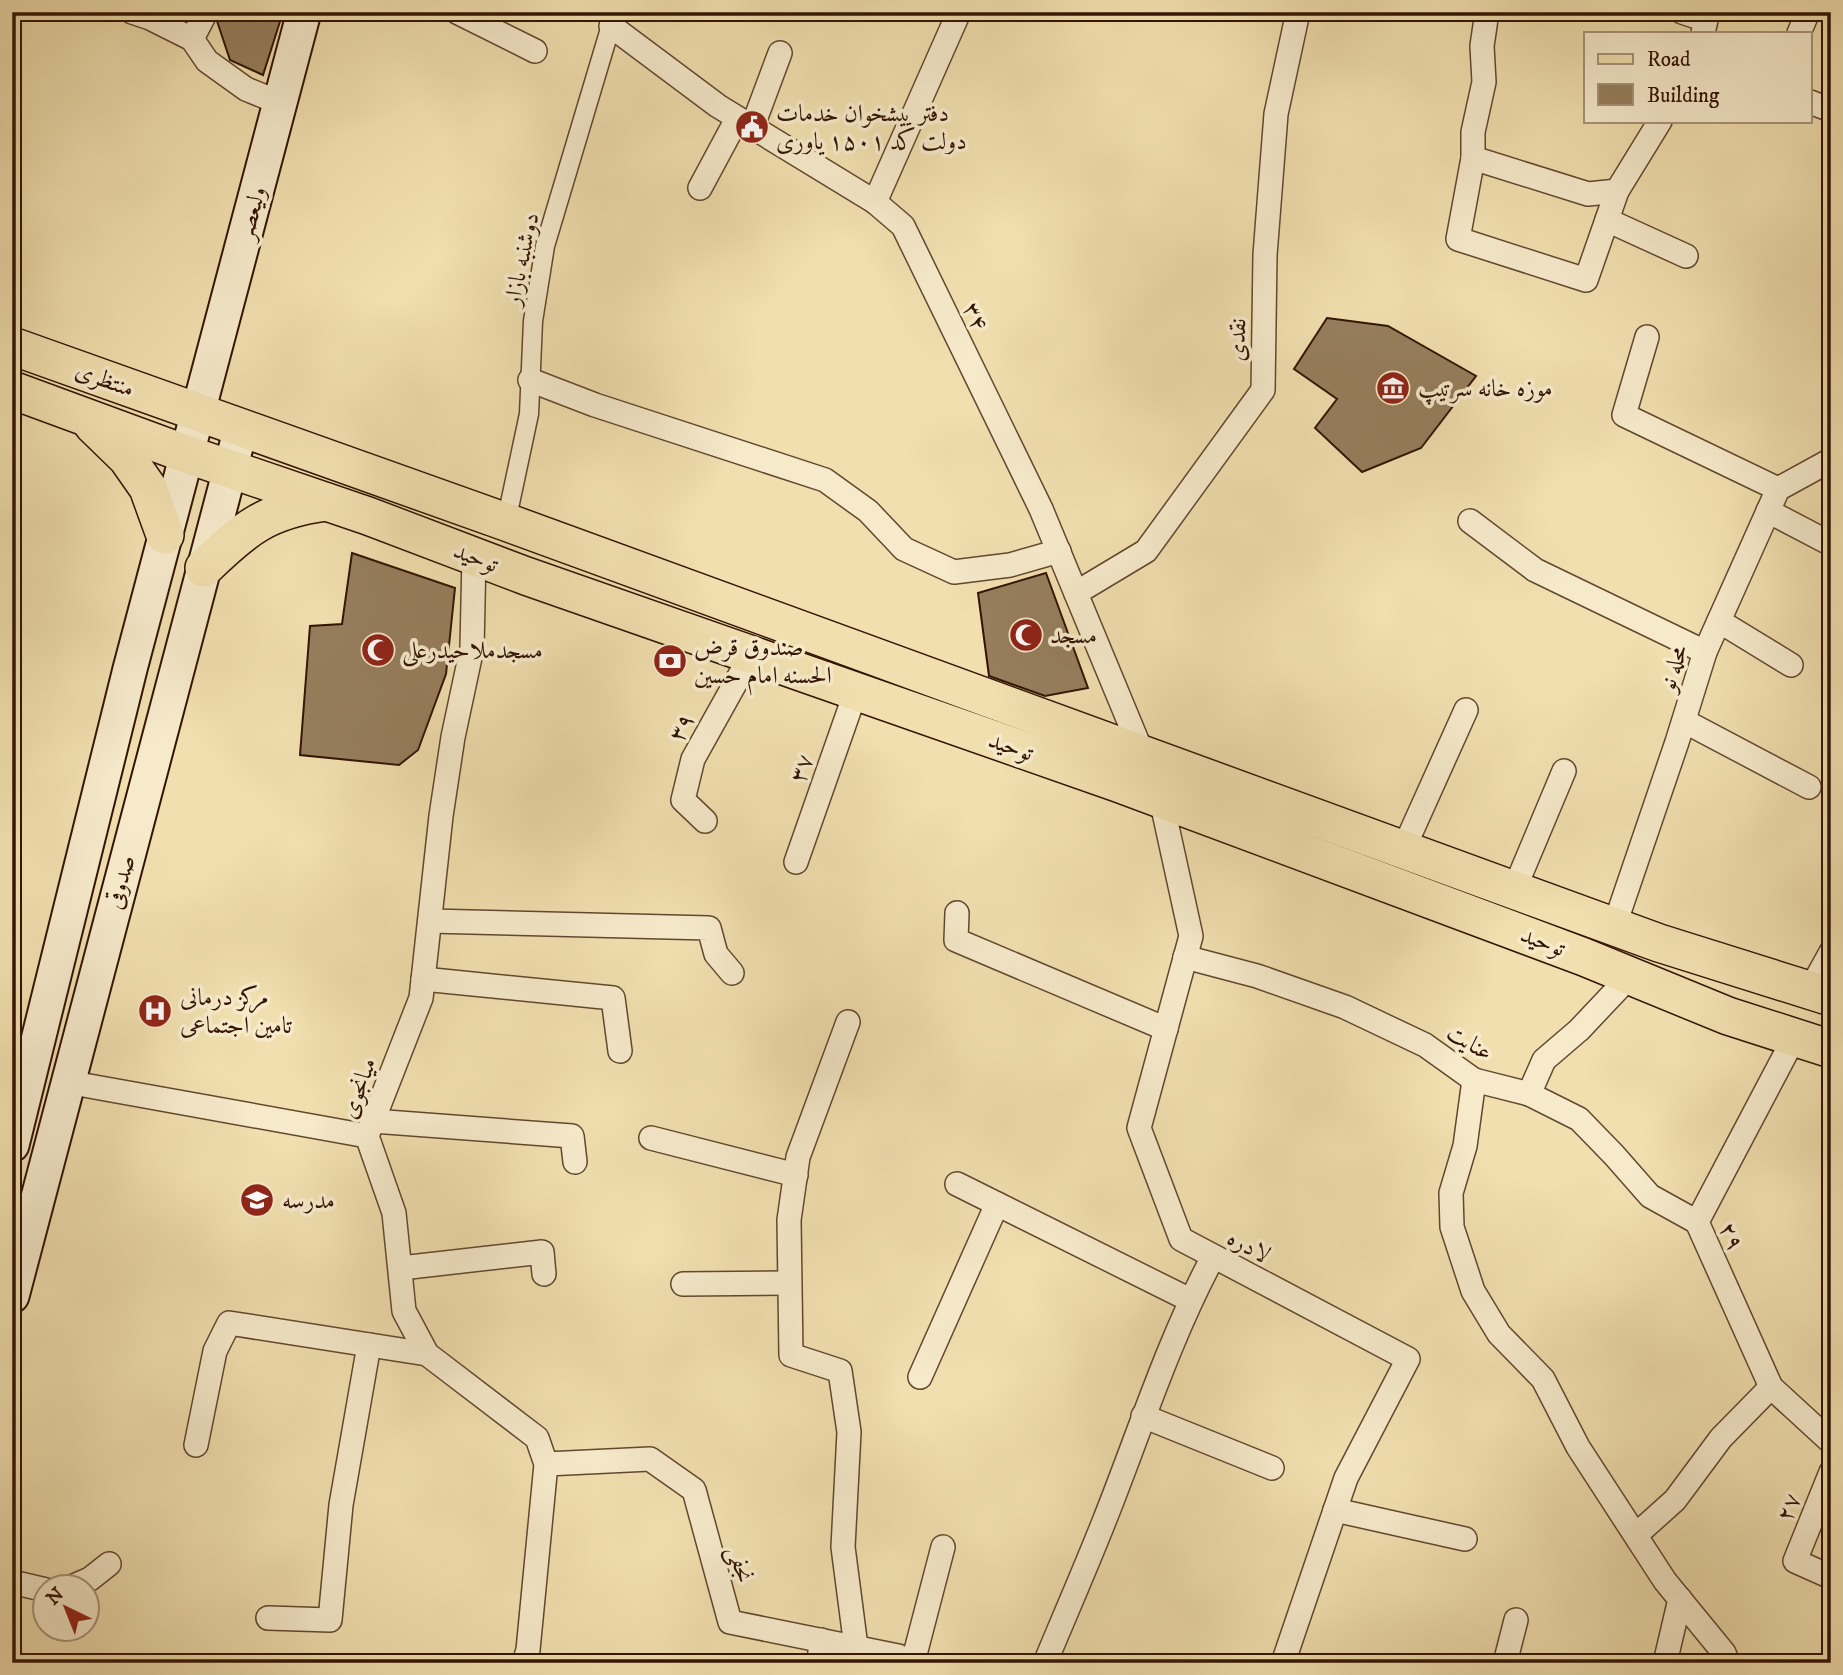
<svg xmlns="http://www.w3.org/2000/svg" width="1843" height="1675" font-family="'IM FELL DW Pica',Amiri,serif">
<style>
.building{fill:#967e5d;stroke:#331404;stroke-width:2}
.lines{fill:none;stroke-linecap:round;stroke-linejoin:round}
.pedestrian-casing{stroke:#62472f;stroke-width:21}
.minor-casing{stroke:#62472f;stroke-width:26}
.secondary-casing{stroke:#331404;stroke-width:37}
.primary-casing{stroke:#331404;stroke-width:40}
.pedestrian{stroke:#f6eacb;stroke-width:18}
.minor{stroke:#f6eacb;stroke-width:23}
.secondary{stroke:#f6eacb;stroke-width:33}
.primary{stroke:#f1dfaf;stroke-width:37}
.labels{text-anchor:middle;stroke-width:7;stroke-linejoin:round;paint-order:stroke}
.poi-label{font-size:24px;fill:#331404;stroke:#f6eacb;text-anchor:start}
.street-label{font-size:24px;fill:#331404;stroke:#f6eacb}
</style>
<rect width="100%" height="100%" fill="#f1dfaf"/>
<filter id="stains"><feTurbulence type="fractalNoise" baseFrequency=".00286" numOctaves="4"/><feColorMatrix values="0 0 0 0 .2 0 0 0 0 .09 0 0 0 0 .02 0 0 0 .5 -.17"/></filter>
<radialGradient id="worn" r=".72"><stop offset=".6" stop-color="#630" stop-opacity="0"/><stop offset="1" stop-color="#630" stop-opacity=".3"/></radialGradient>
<g class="building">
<path d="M220,12H283L263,75L230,60L217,21Z"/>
<path d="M1327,318L1388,326L1476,376L1421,448L1362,472L1315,428L1337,399L1294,369Z"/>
<path d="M352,553L455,588L446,674L418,750L399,765L300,755L310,626L342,624Z"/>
<path d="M1046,573L1088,688L1045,696L989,676L978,593Z"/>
</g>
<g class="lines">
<g class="pedestrian-casing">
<path id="pedestrian" d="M506,522L529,414L533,321L545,246L615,12"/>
</g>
<g class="minor-casing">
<g id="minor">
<path d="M132,12L150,18L192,39L207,61L246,89L280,103"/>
<path d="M457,12L535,51"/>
<path d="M1487,12L1482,46L1484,82L1473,132V158L1588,194L1617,191L1660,121"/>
<path d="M1682,12L1706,20L1703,33"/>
<path d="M611,26L718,106L875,202L903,226L1041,509L1143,755"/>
<path d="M1799,33L1808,12"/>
<path d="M192,39L206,12"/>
<path d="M1810,102L1831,110"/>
<path d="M752,128L780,53"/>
<path d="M1473,158L1458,239L1586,280L1617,191"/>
<path d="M700,188L737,119"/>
<path d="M875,202L959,12"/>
<path d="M1607,220L1686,256"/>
<path d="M1647,337L1624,415L1778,489"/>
<path d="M530,380L595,405L825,480L868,511L904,549L954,572L1010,565L1059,551"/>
<path d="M1768,511L1831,544"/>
<path d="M1470,521L1535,570L1705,652"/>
<path d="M474,556L472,648L453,737L441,816L421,998L367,1136L394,1213L404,1311L427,1354L537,1438L546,1464L528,1650L524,1663"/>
<path d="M1076,593L1146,551L1263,390L1265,255L1276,114L1298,12"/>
<path d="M1719,621L1791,665"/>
<path d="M1684,721L1809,787"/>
<path d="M1161,799L1191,936L1139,1128L1181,1239L1408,1359L1346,1478L1283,1663"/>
<path d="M705,821L683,800L693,759L751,655"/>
<path d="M1403,850L1466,710"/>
<path d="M796,862L856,691"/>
<path d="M1514,890L1564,771"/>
<path d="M957,913L956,940L1166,1029"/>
<path d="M430,921L709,928L716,954L732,973"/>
<path d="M1614,927L1677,742L1705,652L1778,489L1831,460"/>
<path d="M1185,957L1257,976L1345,1007L1425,1045L1474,1080L1529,1094L1579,1119L1614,1155L1650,1196L1697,1222"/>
<path d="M423,979L613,998L620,1051"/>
<path d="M1810,990L1831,952"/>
<path d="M848,1022L798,1157L789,1220L791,1355L840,1371L849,1432L843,1547L856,1647"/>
<path d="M1794,1038L1697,1222L1771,1387L1831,1442"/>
<path d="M1474,1080L1465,1146L1451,1193L1452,1227L1473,1291L1499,1334L1543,1379L1578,1447L1665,1581L1724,1653L1728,1663"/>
<path d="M67,1082L367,1136"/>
<path d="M1529,1094L1544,1060L1579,1030L1630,976"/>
<path d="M373,1121L572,1136L575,1162"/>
<path d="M651,1138L796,1175"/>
<path d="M957,1184L1190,1300"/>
<path d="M401,1268L542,1252L544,1274"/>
<path d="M683,1284L789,1283"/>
<path d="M920,1377L997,1204"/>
<path d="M1143,1416L1272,1468"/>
<path d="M196,1445L215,1351L229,1323L427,1354"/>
<path d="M546,1464L650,1459L694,1490L730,1622L898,1656L914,1663"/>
<path d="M1831,1472L1795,1561L1831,1577"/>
<path d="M1335,1510L1465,1539"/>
<path d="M1636,1535L1675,1500L1721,1438L1771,1387"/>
<path d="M12,1582L46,1590"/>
<path d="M69,1588L90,1579L109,1564"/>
<path d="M268,1618L330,1620L341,1505L369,1345"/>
<path d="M913,1662L943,1547"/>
<path d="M819,1663L821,1640"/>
<path d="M1045,1663C1065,1615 1086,1567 1105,1519C1140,1431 1168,1341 1213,1257"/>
<path d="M1505,1663L1516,1620"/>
<path d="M1665,1663L1680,1599"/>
</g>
</g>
<g class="secondary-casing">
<g id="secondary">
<path d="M12,1145L130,669L304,12"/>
<path d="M12,1296L241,428"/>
</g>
</g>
<g class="primary-casing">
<g id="primary">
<path d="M12,346L506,522L1659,943L1831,997"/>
<path d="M12,390L186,454L368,516L526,576L1118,783L1584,957L1728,1016L1831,1049"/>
<path d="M93,425L127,458L148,488L165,535"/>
<path d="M204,568C245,528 267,510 326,502"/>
</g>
</g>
<use href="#pedestrian" class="pedestrian"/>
<use href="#minor" class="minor"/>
<use href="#secondary" class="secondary"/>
<use href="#primary" class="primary"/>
</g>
<defs>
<g id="civic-disc" transform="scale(1.75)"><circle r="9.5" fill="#8f2418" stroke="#f6eacb"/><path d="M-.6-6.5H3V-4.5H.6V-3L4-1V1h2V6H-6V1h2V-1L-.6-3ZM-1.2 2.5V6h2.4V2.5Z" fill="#fff"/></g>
<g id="museum-disc" transform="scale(1.75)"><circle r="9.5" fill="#8f2418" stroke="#f6eacb"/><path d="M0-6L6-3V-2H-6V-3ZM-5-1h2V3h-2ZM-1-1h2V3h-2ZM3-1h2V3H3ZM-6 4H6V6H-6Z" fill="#fff"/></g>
<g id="mosque-disc" transform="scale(1.75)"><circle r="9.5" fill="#8f2418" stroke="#f6eacb"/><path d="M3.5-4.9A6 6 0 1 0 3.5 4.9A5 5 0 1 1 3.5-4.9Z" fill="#fff"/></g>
<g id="bank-disc" transform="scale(1.75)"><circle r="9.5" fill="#8f2418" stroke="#f6eacb"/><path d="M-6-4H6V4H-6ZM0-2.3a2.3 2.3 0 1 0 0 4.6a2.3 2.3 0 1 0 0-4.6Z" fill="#fff"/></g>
<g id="hospital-disc" transform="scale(1.75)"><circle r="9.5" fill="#8f2418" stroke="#f6eacb"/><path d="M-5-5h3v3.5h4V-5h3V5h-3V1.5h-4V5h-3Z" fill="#fff"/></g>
<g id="school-disc" transform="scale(1.75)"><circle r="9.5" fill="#8f2418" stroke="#f6eacb"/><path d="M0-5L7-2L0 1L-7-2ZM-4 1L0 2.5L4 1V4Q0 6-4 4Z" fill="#fff"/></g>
</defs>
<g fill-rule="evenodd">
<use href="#civic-disc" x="752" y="127"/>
<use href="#museum-disc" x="1393" y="388"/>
<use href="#mosque-disc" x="1026" y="635"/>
<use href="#mosque-disc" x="378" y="650"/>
<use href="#bank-disc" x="670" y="661"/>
<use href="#hospital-disc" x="155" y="1011"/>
<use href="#school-disc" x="257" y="1200"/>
</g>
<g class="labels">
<g class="poi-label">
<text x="776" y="121">دفتر پیشخوان خدمات<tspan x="776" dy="28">دولت کد ۱۵۰۱ یاوری</tspan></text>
<text x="1418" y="396">موزه خانه سرتیپ</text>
<text x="1050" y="643">مسجد</text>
<text x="694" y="655">صندوق قرض<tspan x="694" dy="28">الحسنه امام حسین</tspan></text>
<text x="402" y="658">مسجدملاحیدرعلی</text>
<text x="180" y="1005">مرکز درمانی<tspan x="180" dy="28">تامین اجتماعی</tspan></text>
<text x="282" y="1208">مدرسه</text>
</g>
<g class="street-label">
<text transform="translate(251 213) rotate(-75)" y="8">ولیعصر</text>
<text transform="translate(521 259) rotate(-78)" y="8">دوشنبه بازار</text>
<text transform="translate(976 316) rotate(64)" y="8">۳۴</text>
<text transform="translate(1237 340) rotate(-89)" y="8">نقدی</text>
<text transform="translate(105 379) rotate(20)" y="8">منتظری</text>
<text transform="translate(476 557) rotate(21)" y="8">توحید</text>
<text transform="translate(1673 668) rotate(-72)" y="8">محله نو</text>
<text transform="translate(681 727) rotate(-62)" y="8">۳۹</text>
<text transform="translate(1011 746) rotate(19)" y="8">توحید</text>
<text transform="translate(801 768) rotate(-70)" y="8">۳۷</text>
<text transform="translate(120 882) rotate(-75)" y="8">صدوقی</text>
<text transform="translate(1543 941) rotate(21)" y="8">توحید</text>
<text transform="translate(1470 1042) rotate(31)" y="8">عنایت</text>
<text transform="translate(358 1088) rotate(-70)" y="8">میانجوی</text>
<text transform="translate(1732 1236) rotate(66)" y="8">۲۹</text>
<text transform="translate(1249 1246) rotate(28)" y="8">لادره</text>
<text transform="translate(1788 1507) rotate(-68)" y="8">۲۷</text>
<text transform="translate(741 1564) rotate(74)" y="8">نجفی</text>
</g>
</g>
<rect width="1843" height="1675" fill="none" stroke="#f1dfaf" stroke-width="42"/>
<rect x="14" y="14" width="1815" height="1647" fill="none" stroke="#331404" stroke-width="3.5"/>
<rect x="21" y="21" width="1801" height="1633" fill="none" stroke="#331404" stroke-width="2"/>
<rect x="1584" y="32" width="228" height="91" fill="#f6eacb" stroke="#a8947b" stroke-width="2"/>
<rect x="1598" y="54" width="35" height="10" fill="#f1dfaf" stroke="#a8947b" stroke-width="2"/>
<text x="1647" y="66" font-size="21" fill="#331404">Road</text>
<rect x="1598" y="84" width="35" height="21" fill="#967e5d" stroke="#a8947b" stroke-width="2"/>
<text x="1647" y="102" font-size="21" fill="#331404">Building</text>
<g transform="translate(66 1608) rotate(317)"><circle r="33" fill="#f6eacb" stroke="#a8947b" stroke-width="2"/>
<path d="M0-5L12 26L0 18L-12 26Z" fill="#8f2418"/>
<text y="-10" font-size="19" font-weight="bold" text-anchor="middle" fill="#331404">N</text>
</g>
<rect width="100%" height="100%" filter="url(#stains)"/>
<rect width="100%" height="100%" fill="url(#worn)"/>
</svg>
